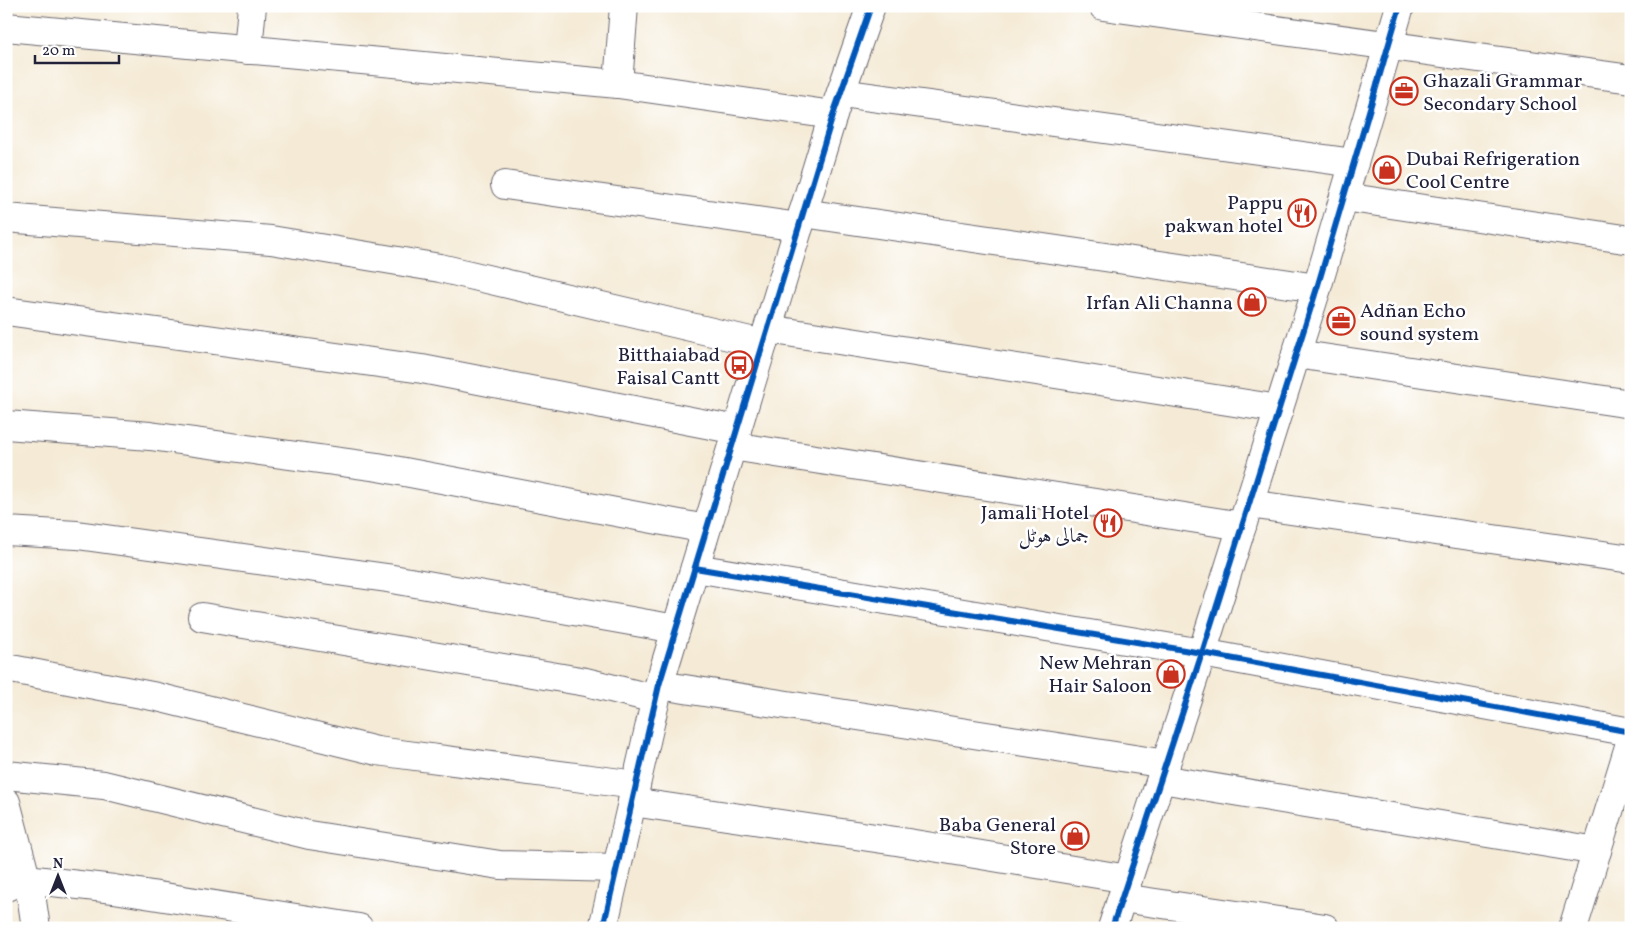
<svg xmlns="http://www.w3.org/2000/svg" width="1637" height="934" font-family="Vollkorn,Amiri,serif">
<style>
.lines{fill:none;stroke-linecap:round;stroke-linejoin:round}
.minor-casing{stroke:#6c6871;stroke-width:30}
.minor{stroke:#fff;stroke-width:28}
.cycleway-casing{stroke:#fff;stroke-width:9}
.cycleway{stroke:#0057b8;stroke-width:6}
.labels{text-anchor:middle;stroke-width:5;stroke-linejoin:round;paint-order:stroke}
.poi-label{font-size:20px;fill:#22223b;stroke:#fff;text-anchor:end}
</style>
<rect width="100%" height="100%" fill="#fff"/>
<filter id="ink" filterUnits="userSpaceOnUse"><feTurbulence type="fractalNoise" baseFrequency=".02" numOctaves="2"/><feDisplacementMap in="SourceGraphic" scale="10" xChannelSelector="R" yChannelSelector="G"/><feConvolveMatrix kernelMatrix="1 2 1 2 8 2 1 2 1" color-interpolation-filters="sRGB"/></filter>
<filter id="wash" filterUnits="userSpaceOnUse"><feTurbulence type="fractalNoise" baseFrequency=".0096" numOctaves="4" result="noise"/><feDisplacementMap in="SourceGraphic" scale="20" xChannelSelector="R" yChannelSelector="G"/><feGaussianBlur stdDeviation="1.12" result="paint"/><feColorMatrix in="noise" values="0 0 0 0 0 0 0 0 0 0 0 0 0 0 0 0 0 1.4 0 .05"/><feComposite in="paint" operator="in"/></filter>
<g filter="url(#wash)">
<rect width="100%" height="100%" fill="#f4ead5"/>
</g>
<g filter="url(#ink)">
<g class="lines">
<g class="minor-casing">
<g id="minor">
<path d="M1103,6L1631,79"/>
<path d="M6,27L618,84L833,115"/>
<path d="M248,50L252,6"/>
<path d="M618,84L624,6"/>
<path d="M841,93L1354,163"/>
<path d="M505,185L799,227"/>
<path d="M1344,197L1631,240"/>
<path d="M803,213L1317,288"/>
<path d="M6,218L271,240L440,268L763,344"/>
<path d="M6,311L422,369L737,430"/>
<path d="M768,329L1279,409"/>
<path d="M1296,354L1631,404"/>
<path d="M6,425L150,436L378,467L706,529"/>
<path d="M732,446L1242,526"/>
<path d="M1249,504L1631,559"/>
<path d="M6,531L77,535L387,578L676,629"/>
<path d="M695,568L1202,653L1631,732"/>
<path d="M202,617L586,682L655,699"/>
<path d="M6,668L157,697L377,751L636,785"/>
<path d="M659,685L1166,764"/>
<path d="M6,775L104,785L309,835L500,865L616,868"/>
<path d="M1161,779L1597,851"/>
<path d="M6,802L32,901L36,928"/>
<path d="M632,802L896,841L1128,879"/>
<path d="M6,887L26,879L114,889L359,928"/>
<path d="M1122,898L1325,928"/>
<path d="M603,928L659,685L833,115L871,6"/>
<path d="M1112,928L1202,653L1317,288L1400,6"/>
<path d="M1573,928L1631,740"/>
</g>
</g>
<use href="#minor" class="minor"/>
<g class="cycleway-casing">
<g id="cycleway">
<path d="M695,568L1202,653L1631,732"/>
<path d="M603,928L659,685L833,115L871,6"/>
<path d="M1112,928L1202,653L1317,288L1400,6"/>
</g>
</g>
<use href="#cycleway" class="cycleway"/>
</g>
</g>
<defs>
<g id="office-ring" transform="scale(1.4375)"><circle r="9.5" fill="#fff" stroke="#c8321e" stroke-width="1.5"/><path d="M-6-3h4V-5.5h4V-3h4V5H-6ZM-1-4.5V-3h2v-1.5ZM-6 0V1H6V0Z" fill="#c8321e"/></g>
<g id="shop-ring" transform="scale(1.4375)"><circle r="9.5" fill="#fff" stroke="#c8321e" stroke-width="1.5"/><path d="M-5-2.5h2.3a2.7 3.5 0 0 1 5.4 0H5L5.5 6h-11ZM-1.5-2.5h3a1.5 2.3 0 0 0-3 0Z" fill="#c8321e"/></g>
<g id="restaurant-ring" transform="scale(1.4375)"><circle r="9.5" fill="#fff" stroke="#c8321e" stroke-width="1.5"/><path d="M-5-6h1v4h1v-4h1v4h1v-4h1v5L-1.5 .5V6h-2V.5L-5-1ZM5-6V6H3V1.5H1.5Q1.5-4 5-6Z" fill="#c8321e"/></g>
<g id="bus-ring" transform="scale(1.4375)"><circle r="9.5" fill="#fff" stroke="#c8321e" stroke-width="1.5"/><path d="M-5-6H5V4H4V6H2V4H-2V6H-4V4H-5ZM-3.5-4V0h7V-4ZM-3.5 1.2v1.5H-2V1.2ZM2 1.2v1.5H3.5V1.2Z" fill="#c8321e"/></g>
</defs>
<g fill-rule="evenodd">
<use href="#office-ring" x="1404" y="91"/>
<use href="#shop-ring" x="1387" y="170"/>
<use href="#restaurant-ring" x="1302" y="213"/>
<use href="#shop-ring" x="1252" y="302"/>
<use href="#office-ring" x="1341" y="321"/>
<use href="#bus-ring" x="739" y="365"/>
<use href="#restaurant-ring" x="1108" y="523"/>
<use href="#shop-ring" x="1171" y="674"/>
<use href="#shop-ring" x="1075" y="836"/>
</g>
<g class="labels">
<g class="poi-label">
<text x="1423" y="87" text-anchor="start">Ghazali Grammar<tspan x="1423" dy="23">Secondary School</tspan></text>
<text x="1406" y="165" text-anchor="start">Dubai Refrigeration<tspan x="1406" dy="23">Cool Centre</tspan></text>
<text x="1283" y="209">Pappu<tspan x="1283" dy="23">pakwan hotel</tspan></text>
<text x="1233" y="309">Irfan Ali Channa</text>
<text x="1360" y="317" text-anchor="start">Adñan Echo<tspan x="1360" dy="23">sound system</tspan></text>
<text x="720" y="361">Bitthaiabad<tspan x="720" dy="23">Faisal Cantt</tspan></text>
<text x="1089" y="519">Jamali Hotel<tspan x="1089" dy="23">جمالی ہوٹل</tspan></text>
<text x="1152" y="669">New Mehran<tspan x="1152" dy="23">Hair Saloon</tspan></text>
<text x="1056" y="831">Baba General<tspan x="1056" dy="23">Store</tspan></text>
</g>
</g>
<rect width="1637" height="934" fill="none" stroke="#fff" stroke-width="25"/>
<g transform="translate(58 876)" stroke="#ffffff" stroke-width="4" paint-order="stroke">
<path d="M0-4L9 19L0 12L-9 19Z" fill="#22223b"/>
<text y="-8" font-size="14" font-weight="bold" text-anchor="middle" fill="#22223b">N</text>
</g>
<path d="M35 55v8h84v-8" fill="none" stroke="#22223b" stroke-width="2.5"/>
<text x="42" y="55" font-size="15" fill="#22223b" stroke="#ffffff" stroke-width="4" paint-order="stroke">20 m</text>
</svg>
